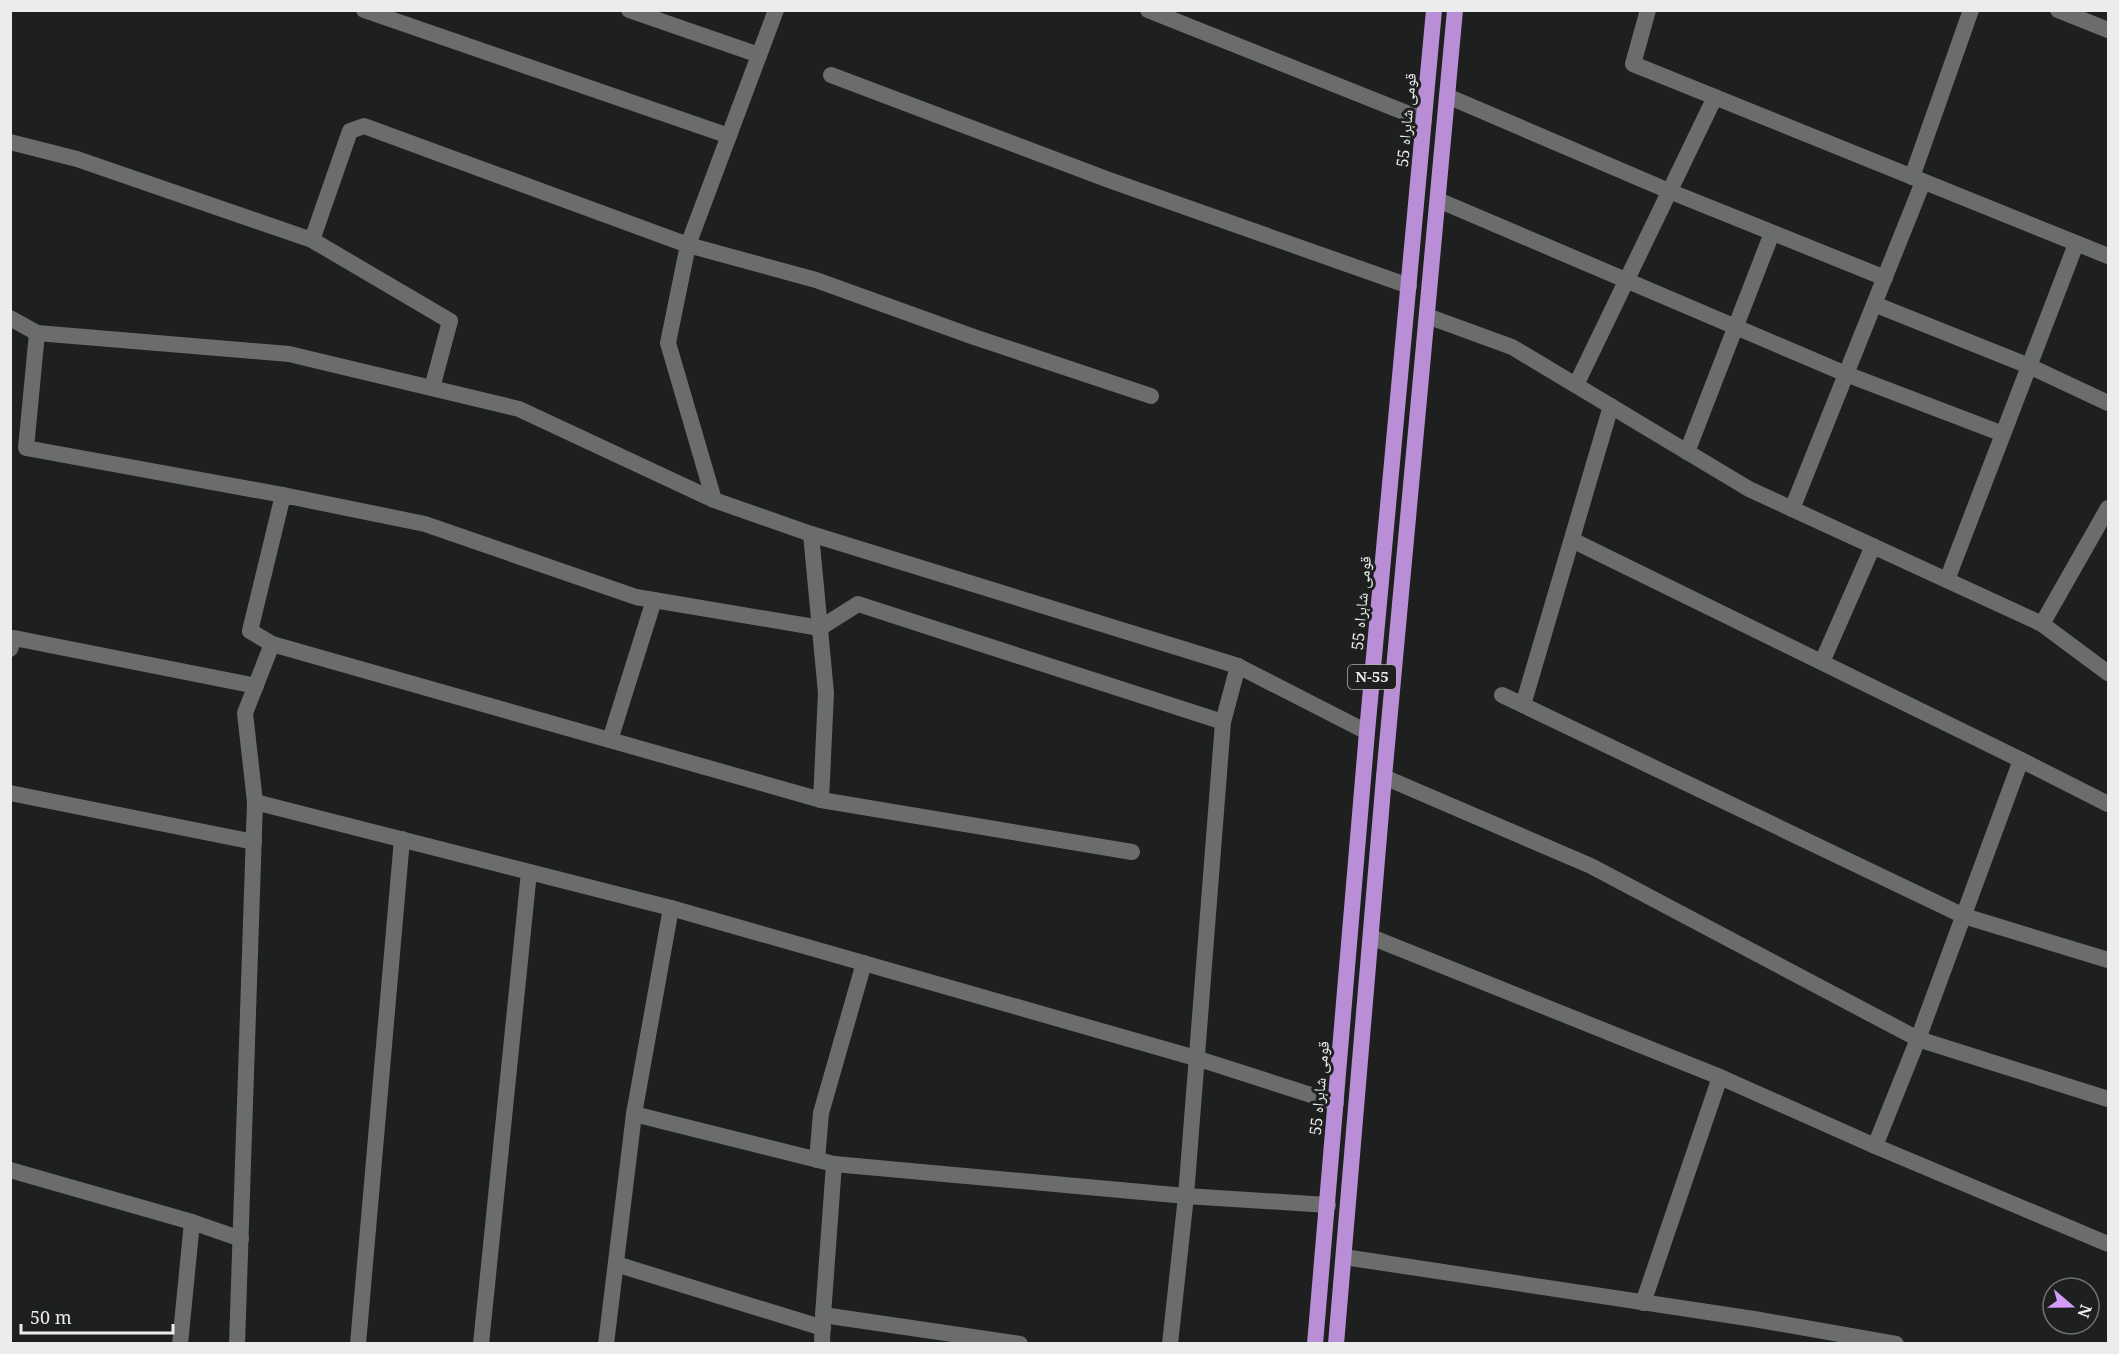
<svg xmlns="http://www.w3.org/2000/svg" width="2119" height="1354" font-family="'Noto Serif','Noto Naskh Arabic',serif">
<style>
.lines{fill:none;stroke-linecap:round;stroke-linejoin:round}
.minor{stroke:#6a6d6b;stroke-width:16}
.trunk{stroke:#ba8ed6;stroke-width:16}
.labels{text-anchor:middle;stroke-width:6;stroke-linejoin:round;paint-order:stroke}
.shield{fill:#1d201e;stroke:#adb0ae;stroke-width:1.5}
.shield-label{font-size:15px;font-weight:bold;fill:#ebedec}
.street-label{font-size:16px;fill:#ebedec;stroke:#1d201e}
</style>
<rect width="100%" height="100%" fill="#1d201e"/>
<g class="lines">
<g class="minor">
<path d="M364,10L729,136"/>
<path d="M629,10L759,55"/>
<path d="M1148,10L1424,120"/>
<path d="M1648,10L1633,64L2108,256"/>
<path d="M2058,10L2108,30"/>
<path d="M831,75L1109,180L1409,286"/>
<path d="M1447,96L1669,191L1885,278"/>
<path d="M10,142L77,159L312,240L450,321L432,388"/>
<path d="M1912,177L1971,10"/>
<path d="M1438,200L1846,374L2003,434"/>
<path d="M312,240L350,131L364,126L688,245L776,10"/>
<path d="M1874,304L2029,366L2108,403"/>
<path d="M1427,316L1512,347L1749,489L2042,624L2108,673"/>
<path d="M10,318L37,333"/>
<path d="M1576,385L1715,97"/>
<path d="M1687,452L1772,233"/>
<path d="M283,495L26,448L37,333L289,354L519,409L714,500"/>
<path d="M1792,509L1923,182"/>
<path d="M811,534L714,500L668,343L688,245L816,280L974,337L1151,396"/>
<path d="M1572,540L2021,760"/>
<path d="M1947,580L2076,244"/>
<path d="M2042,624L2108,508"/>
<path d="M10,649L14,638L256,686"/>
<path d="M1822,662L1873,546"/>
<path d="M1502,695L1964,916L2108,960"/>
<path d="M1523,705L1611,406"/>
<path d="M610,740L654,600"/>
<path d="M1384,777L1591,866L1918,1039L2021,760L2108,804"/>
<path d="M10,793L254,842"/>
<path d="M821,800L272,644L250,631L283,495L425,524L636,597L820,628L858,604L1223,722"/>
<path d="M255,802L245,713L272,644"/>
<path d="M1132,852L821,800L826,693L811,534L1238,666"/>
<path d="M1371,937L1720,1077L1643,1303"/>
<path d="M1720,1077L1875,1146"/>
<path d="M2108,1099L1918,1039L1875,1146L2108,1244"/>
<path d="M634,1114L834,1164"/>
<path d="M817,1160L821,1113L864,963"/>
<path d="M10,1170L192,1222"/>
<path d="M1344,1257L1754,1319L1896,1344"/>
<path d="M616,1264L823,1328"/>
<path d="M823,1315L834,1164L1186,1196L1223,722L1238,666L1367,732"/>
<path d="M180,1344L192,1222L241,1239"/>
<path d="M237,1344L255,802L671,908"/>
<path d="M358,1344L402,839"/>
<path d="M481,1344L529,872"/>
<path d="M606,1344L634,1114L671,908L1199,1059L1336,1103"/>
<path d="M822,1344L823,1315L1020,1344"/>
<path d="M1170,1344L1186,1196L1328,1205"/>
</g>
<g class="trunk">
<path d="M1315,1344L1367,732L1434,10"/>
<path d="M1336,1344L1384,777L1455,10"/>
</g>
</g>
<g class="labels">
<rect class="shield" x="1348" y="665" width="48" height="24" rx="4.5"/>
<g class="shield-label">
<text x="1372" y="682">N-55</text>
</g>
<g class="street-label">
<text transform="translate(1406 120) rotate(-85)" y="6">قومی شاہراہ 55</text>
<text transform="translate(1361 603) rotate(-85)" y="6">قومی شاہراہ 55</text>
<text transform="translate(1319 1088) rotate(-85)" y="6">قومی شاہراہ 55</text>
</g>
</g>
<rect width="2119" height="1354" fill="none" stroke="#ebedec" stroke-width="24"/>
<g transform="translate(2071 1306) rotate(110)"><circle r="28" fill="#1d201e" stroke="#6f7270" stroke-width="1.5"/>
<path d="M0-4.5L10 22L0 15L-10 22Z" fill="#d69bfa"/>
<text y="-9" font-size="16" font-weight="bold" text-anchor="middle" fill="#ebedec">N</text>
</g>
<path d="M21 1324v9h152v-9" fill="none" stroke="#ebedec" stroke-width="3"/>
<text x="30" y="1324" font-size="18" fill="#ebedec" stroke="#1d201e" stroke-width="4.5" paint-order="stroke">50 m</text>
</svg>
